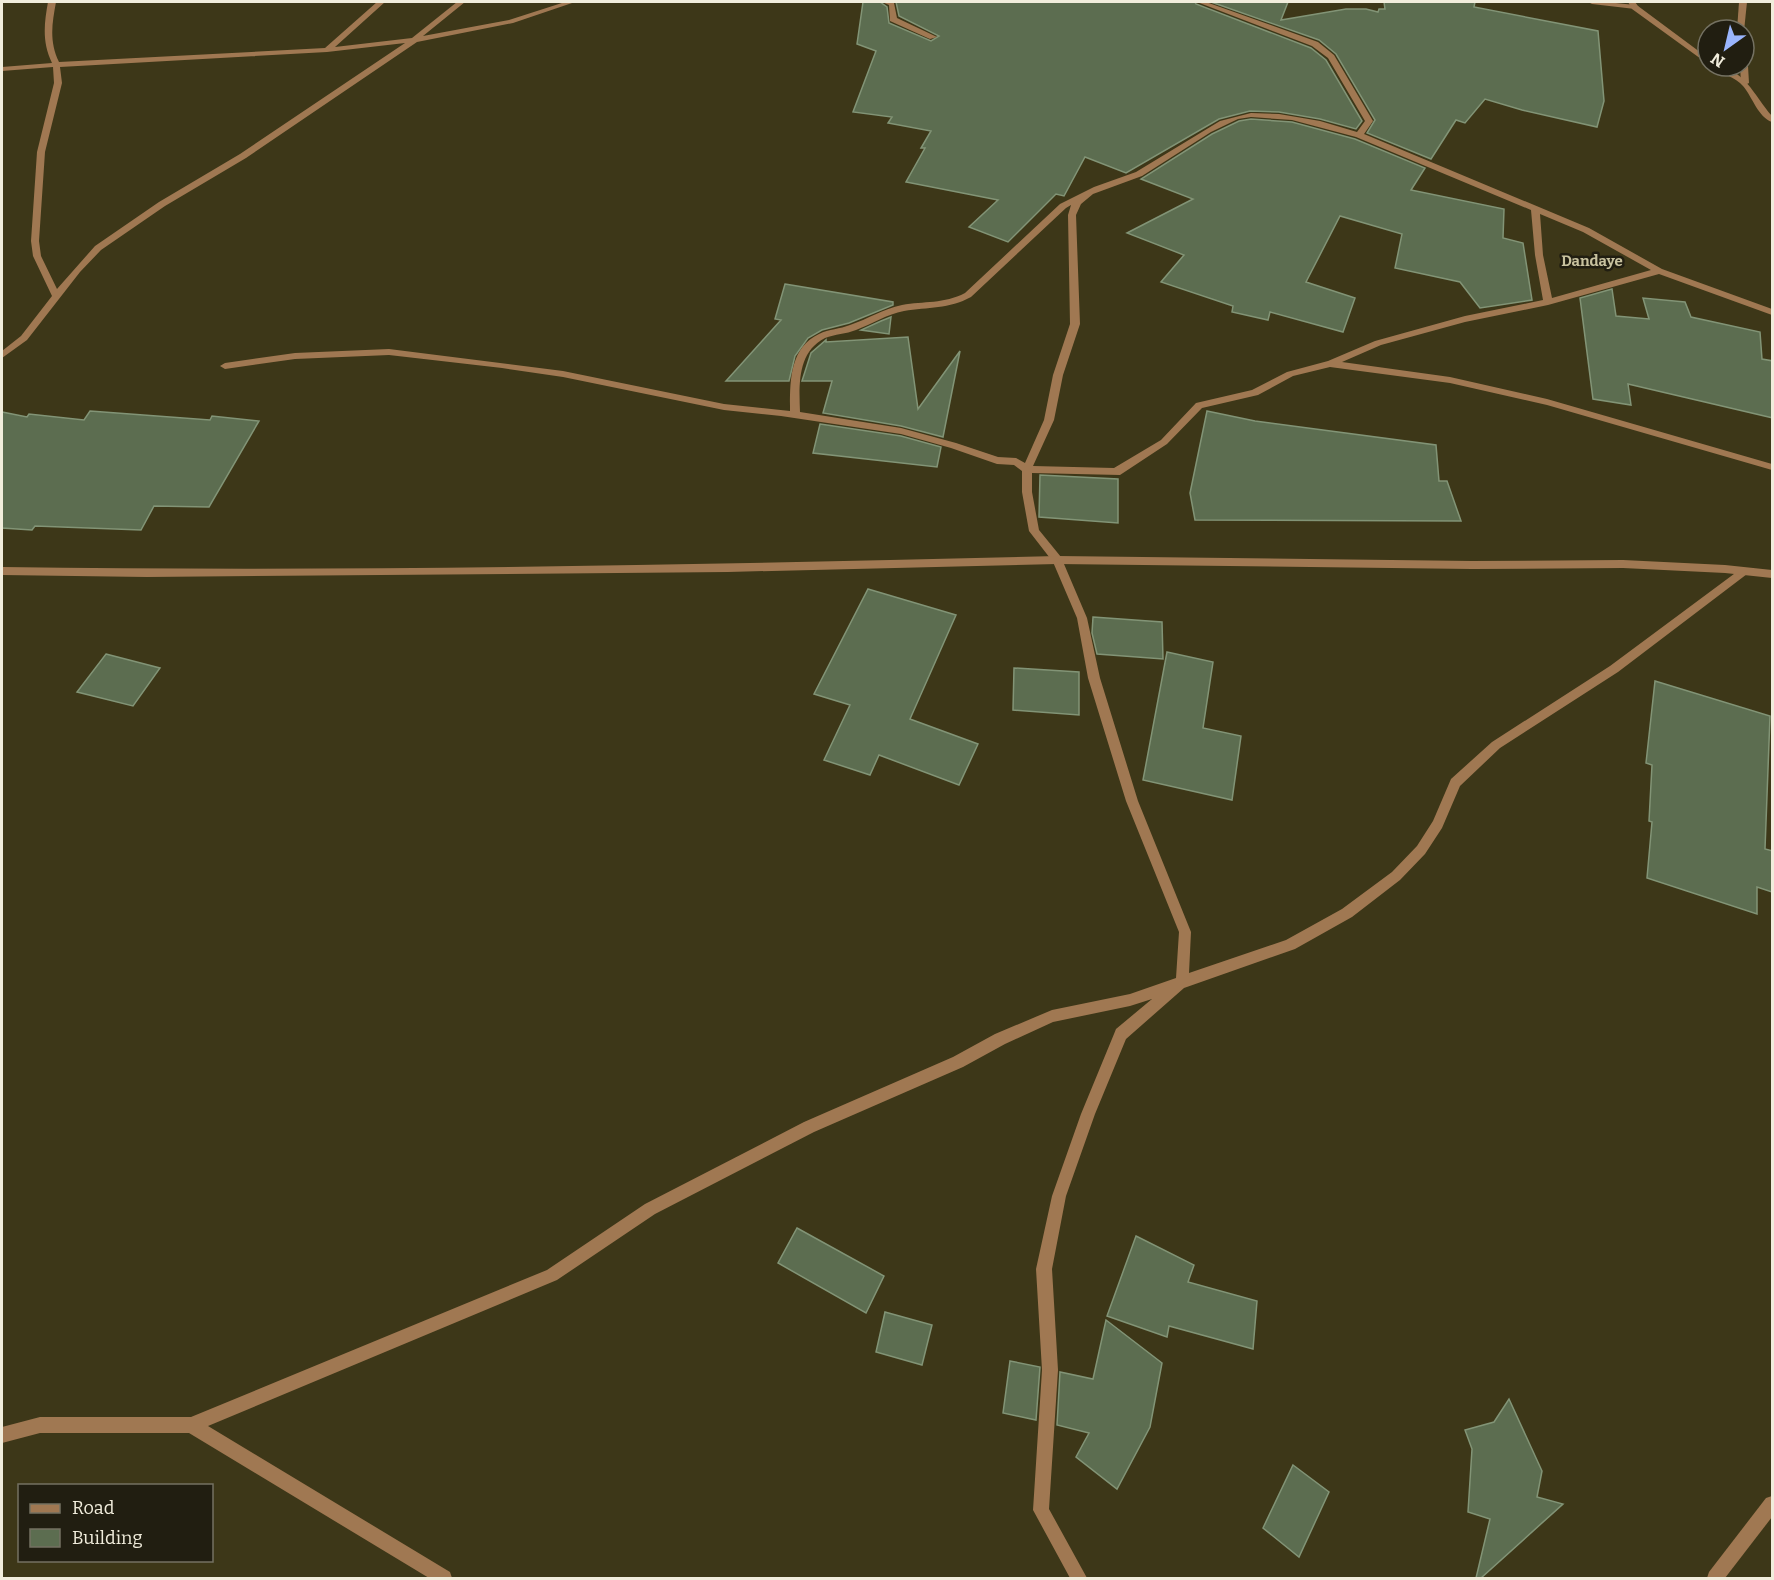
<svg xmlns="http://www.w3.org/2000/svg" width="1774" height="1580" font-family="Bitter,serif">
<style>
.building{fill:#5c6d50;stroke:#829476;stroke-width:1.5}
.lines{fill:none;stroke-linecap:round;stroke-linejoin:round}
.minor{fill:#a07852;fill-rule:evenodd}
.tertiary{fill:#a07852;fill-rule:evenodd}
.labels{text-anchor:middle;stroke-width:5;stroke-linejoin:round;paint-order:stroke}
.far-quarter-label{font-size:15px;font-weight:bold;fill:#c8c29f;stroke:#211e11}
</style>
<rect width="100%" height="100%" fill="#3d3718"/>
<g class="building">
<path d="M863,2H880L887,7L889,23L931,41L939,36L899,16L896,2H1195L1196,4L1311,48L1326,60L1362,121L1356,129L1320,119L1279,112L1250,111L1219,119L1126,173L1085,157L1064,196L1056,194L1008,242L969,227L998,200L906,182L925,148H921L931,131L888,123L892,117L853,112L876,51L857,44Z"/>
<path d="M1211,2H1288L1281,20L1346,9H1366L1378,12L1379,9H1385L1384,2H1475L1474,7L1598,31L1604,101L1597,127L1522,110L1485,99L1465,123L1456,120L1431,159L1367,133L1375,120L1336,54L1319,40Z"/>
<path d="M1251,119L1292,122L1355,139L1425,168L1411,190L1504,209L1503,238L1523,243L1532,300L1480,308L1460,282L1395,268L1402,234L1340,216L1306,282L1355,298L1343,332L1270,312L1268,320L1232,312L1233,306L1161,282L1184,255L1127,233L1193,199L1141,179L1212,134L1239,121Z"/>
<path d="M785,284L893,302V305L849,323L822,330L808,338L795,356L789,381H726L781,320L775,319Z"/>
<path d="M1612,289L1616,316L1649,319L1643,298L1685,302L1691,317L1760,332L1762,359L1773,361V418L1628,384L1631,405L1593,399L1580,298Z"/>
<path d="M891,317L889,334L861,330L881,321Z"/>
<path d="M908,337L918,409L960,351L943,437L901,426L823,413L832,381H802L811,353L826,340V342Z"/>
<path d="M90,411L210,420L212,416L259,421L209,507L154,506L141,530L35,526L32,530L2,528V412L27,417L29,414L84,420Z"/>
<path d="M1207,411L1255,421L1436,445L1439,481H1447L1461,521L1195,520L1190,493Z"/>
<path d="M820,424L901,436L941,447L937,467L813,453Z"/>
<path d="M1040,475L1118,479V523L1039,517Z"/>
<path d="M868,589L956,615L910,719L978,744L959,785L879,755L870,775L824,760L850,705L814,694Z"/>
<path d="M1093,617L1162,622L1163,659L1097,654L1092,633Z"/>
<path d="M1167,652L1213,662L1203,728L1241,736L1232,800L1143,780Z"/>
<path d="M106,654L160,668L133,706L77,692Z"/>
<path d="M1014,668L1079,672V715L1013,710Z"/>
<path d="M1655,681L1770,716L1765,849L1773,851L1772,892L1757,887V914L1647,878L1652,822L1649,821L1652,765L1646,763Z"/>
<path d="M797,1228L884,1276L866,1313L778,1263Z"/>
<path d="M1136,1236L1194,1265L1188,1282L1257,1301L1253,1349L1169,1326L1167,1337L1107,1316Z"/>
<path d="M885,1312L932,1325L922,1365L876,1352Z"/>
<path d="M1106,1320L1162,1363L1150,1427L1117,1489L1076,1457L1089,1433L1057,1425L1060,1372L1093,1379Z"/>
<path d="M1010,1361L1040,1367L1036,1420L1003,1413Z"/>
<path d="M1509,1399L1542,1471L1537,1497L1563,1504L1481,1578H1476L1490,1519L1468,1512L1472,1449L1465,1430L1494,1422Z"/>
<path d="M1293,1465L1329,1492L1299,1557L1263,1528Z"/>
</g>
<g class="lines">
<g class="minor">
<path d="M48,2H56C52,24 49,41 59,62L325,48L377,2H385L335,47L412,38L457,2H465L423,36L509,20L565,2H575L513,23L417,42L246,158L165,206L101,250L80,272L27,340L2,358V351L21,336L52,296L33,256L31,241L37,152L54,83L53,67L2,71V67L52,63C42,42 44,24 48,2ZM405,43L240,154L159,202L95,246L57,289L41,256L39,241L45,152L62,83L60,67L327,52Z"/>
<path d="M882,2L894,3L897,18L937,37L930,39L890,21L889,5Z"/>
<path d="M1197,2H1206L1318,42L1334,55L1373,121L1364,134L1589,228L1662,269L1772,309V315L1659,274L1548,305L1465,322L1381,345L1342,362L1450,377L1547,399L1772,464V470L1547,405L1450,383L1330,367L1293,376L1258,395L1202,408L1167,444L1120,475L1032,473V492L1039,530L1061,557L1087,618L1100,678L1138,801L1191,932L1189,973L1286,940L1342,909L1392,872L1417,846L1433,821L1451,779L1492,742L1610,666L1742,568H1750L1751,571L1618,672L1500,748L1460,786L1442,828L1425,854L1400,880L1352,917L1295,949L1184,988L1126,1039L1095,1114L1066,1196L1052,1269L1058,1370L1049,1509L1087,1578H1070L1033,1510L1042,1370L1036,1269L1052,1196L1081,1114L1114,1034L1116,1029L1152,999L1130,1006L1053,1022L1005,1044L963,1067L814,1132L655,1214L557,1280L208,1426L450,1572L452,1578H429L189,1433H40L2,1443V1427L40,1417H191L547,1270L645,1204L804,1122L953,1057L995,1034L1052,1010L1130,994L1176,978L1179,932L1126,801L1088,678L1077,618L1053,562L1029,531L1022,492V471L1014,465L997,464L951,448L901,434L781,416L724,410L563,377L502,368L389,355L295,359L225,369L220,366L225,363L295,353L389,349L563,371L724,404L790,411C790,383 789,348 819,334C829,329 840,329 850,325C868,319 883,309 902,305C924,301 944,304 965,293L1060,204L1094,187L1136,172L1220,121L1251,113L1279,114L1320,121L1357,132L1365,121L1328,58L1312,46ZM1251,117L1292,120L1356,137L1531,210L1535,255L1543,300L1465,316L1375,341L1328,361L1287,372L1252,390L1196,403L1161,440L1114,468L1033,466L1054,420L1063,375L1080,324L1076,215L1081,204L1093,194L1142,176L1211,132L1238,119ZM1071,205L1068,215L1070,324L1053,375L1044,420L1025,463L1016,458L998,457L956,443L901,428L800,412C799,386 797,352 825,338C835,334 846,334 856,330C872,324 887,314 904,311C928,307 949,309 971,297L1066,208ZM1540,214L1583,232L1651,270L1552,298L1543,255Z"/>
<path d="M1588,2H1606L1635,5L1639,7L1635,9L1592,4Z"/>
<path d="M1739,2H1747L1744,31L1737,30Z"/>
<path d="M1744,64L1748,66L1749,83L1745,85L1741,83L1740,66H1744Z"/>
<path d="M1772,1496V1517L1725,1578H1707L1709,1572L1766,1498Z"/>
</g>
<g class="tertiary">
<path d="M1628,2H1635L1638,6L1708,58V64L1632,9Z"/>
<path d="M1711,66C1744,66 1754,96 1772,116V122C1758,117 1753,98 1743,86C1736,77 1720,74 1711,66Z"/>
<path d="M1057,556L1472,561L1623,560L1725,565L1772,570V578L1725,573L1623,568L1472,569L1057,564L728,572L147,577L2,575V567C354,572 705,565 1057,556Z"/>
</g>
</g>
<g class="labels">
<g class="far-quarter-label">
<text x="1592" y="266">Dandaye</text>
</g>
</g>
<rect width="1774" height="1580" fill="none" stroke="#f1eddc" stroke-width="6"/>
<rect x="18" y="1484" width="195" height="78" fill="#211e11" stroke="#747162" stroke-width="1.5"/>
<rect x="30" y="1504" width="30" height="9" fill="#a07852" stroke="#747162" stroke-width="1.5"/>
<text x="72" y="1514" font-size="18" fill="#f1eddc">Road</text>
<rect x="30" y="1529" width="30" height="18" fill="#5c6d50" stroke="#747162" stroke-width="1.5"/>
<text x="72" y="1544" font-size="18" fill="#f1eddc">Building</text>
<g transform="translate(1726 48) rotate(214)"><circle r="28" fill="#211e11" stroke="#747162" stroke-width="1.5"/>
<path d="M0-4.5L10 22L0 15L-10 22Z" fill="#9ab5fd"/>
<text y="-9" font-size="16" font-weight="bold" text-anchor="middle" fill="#f1eddc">N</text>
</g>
</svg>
